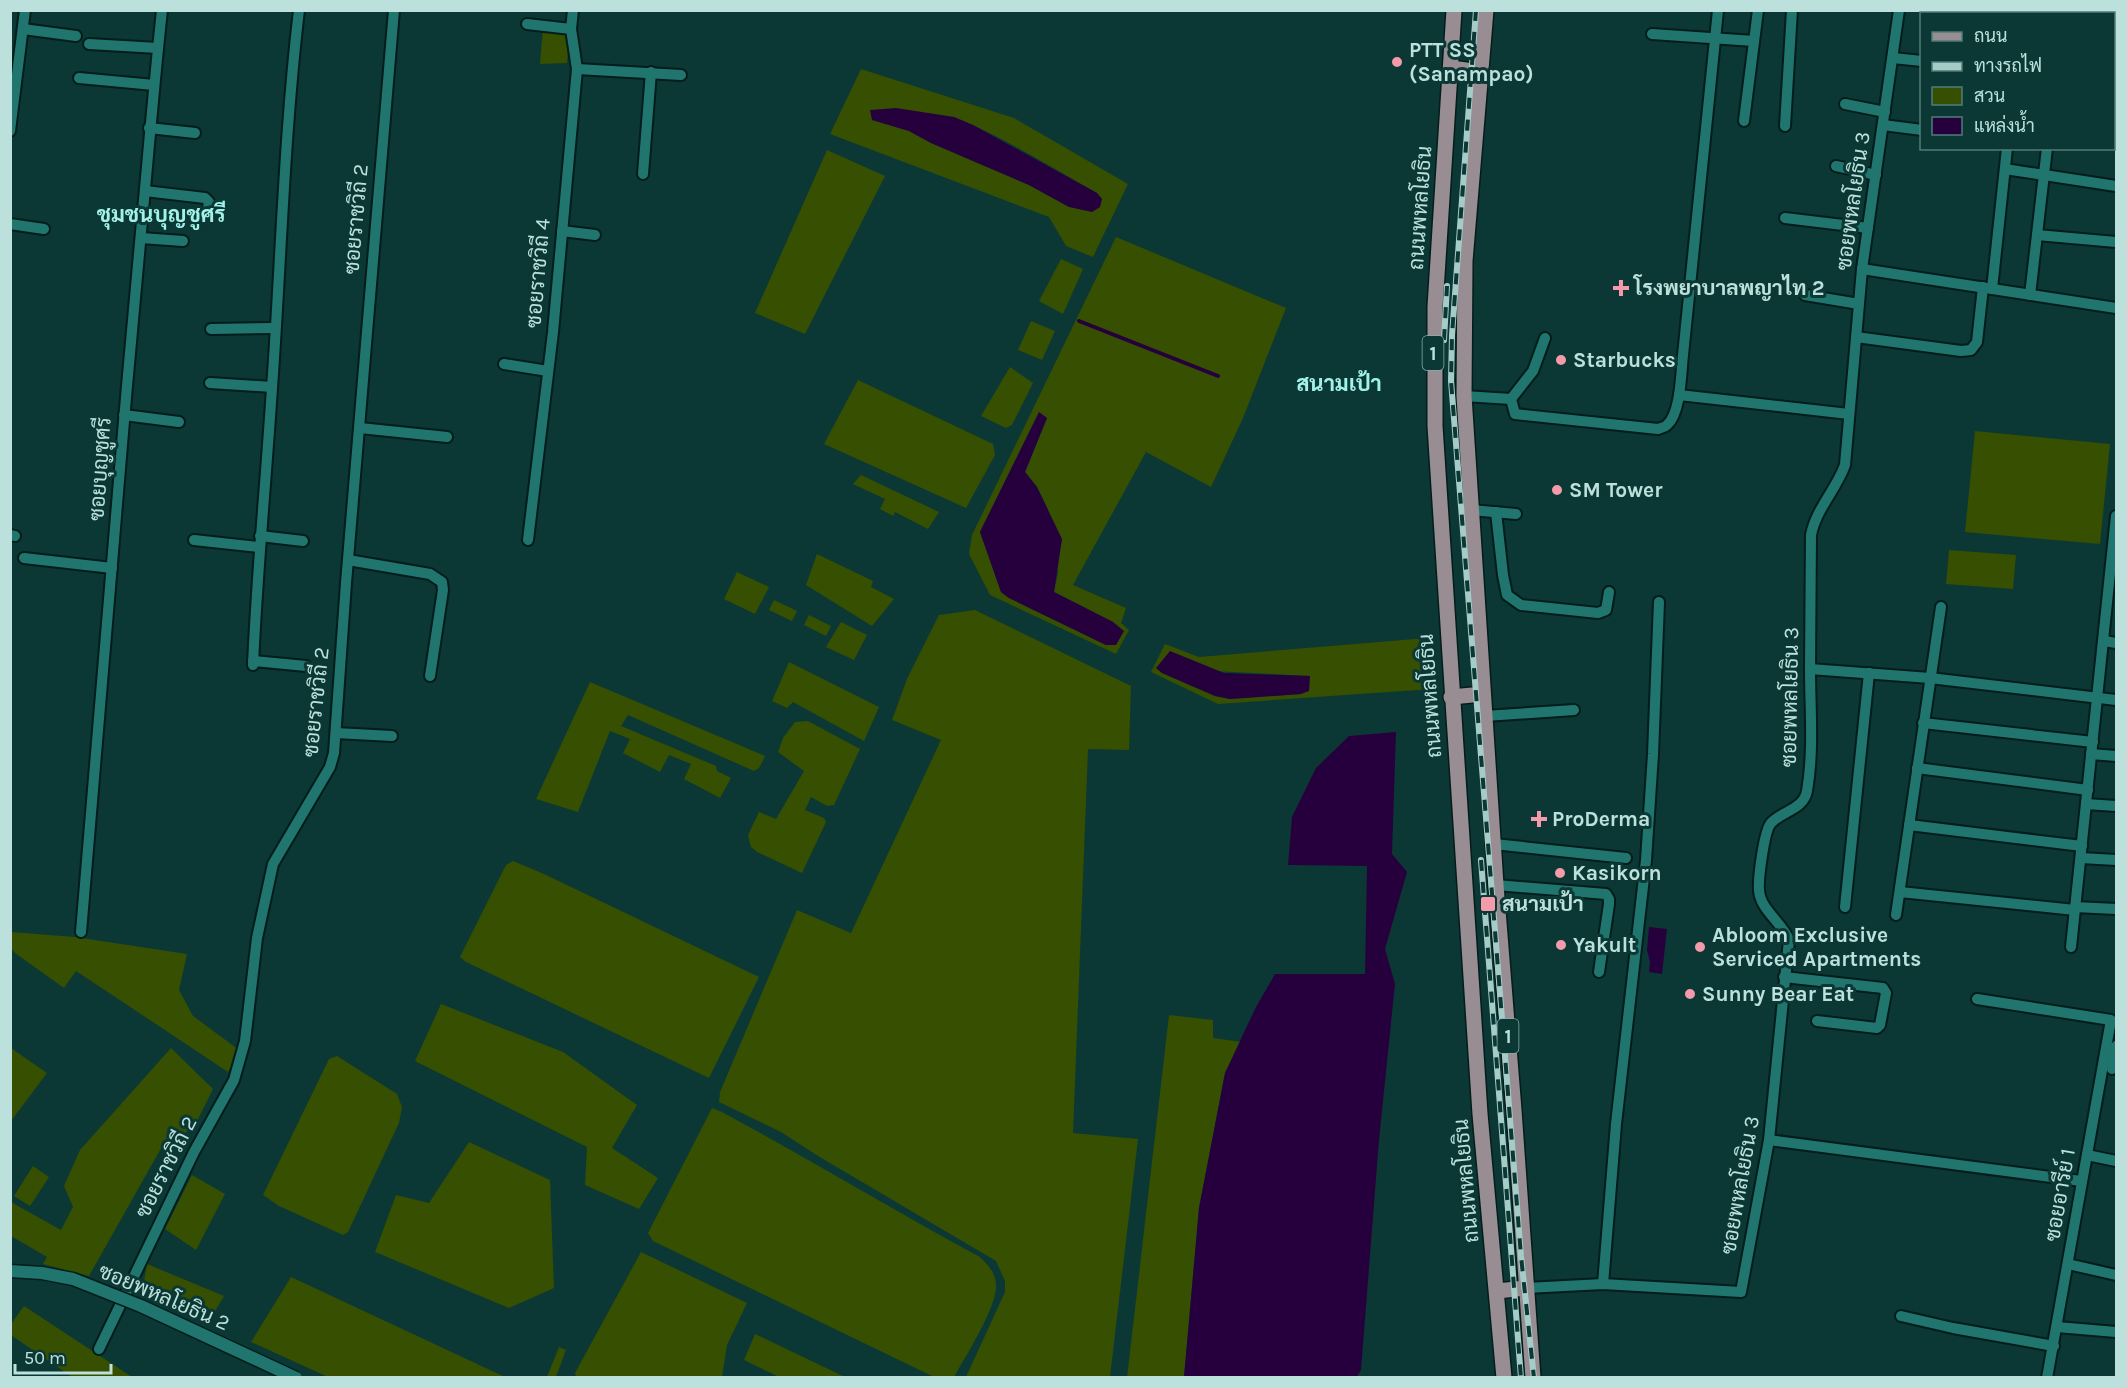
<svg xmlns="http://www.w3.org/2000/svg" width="2127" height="1388" font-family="Karla,Sarabun,sans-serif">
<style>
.green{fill:#364f00;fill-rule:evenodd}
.water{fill:#25003d}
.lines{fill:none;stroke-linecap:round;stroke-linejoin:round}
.stream{stroke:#25003d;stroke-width:4}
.minor-casing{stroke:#041d1b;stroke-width:14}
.primary-casing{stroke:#041d1b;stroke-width:18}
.minor{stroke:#20766f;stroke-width:10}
.primary{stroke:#988d92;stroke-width:15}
.rail-casing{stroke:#a6ccc8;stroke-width:6}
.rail{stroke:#0b3834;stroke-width:4;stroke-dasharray:11;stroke-linecap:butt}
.tertiary-bridge-casing{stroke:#041d1b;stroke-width:15;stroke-linecap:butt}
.tertiary-bridge{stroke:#20766f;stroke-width:12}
.poi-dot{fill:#f39aab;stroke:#0b3834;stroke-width:2}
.labels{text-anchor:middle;stroke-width:6;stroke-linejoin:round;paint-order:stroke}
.shield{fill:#0b3834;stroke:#87aeaa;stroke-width:1.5}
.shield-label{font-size:20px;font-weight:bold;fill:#bce1dd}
.poi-label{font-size:21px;font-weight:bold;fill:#bce1dd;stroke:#0b3834;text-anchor:start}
.street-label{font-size:21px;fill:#bce1dd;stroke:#0b3834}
.neighbourhood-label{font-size:22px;font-weight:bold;fill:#a2f2ea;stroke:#0b3834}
</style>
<rect width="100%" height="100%" fill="#0b3834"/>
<g class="green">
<path d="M543,28L566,29L568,51L567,63L540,64Z"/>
<path d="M861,69L1014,118L1128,184L1093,257L1066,246L1049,217L830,134ZM954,117C1004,137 1050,167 1097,193L1102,199L1069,207L1029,185L931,143L909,131L873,120Z"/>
<path d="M827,150L885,176L805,334L755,313Z"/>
<path d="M1116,237L1286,308L1243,418L1211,487L1146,452L1073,585L1126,608L1121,623L1129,630L1116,654L990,595L969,554L972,535ZM1039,413L1047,418L1025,472L1037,487L1048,510L1058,573L1054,592L1113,622L1106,645L1009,598L1001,592L980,532Z"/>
<path d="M1061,259L1083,269L1063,314L1039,301Z"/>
<path d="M1031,321L1055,331L1042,360L1018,350Z"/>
<path d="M1010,367L1033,383L1012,425L1006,428L981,416Z"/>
<path d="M858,380L993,444L995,455L966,508L824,444Z"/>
<path d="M1975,431L2110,444L2100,544L1965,532Z"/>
<path d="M861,475L939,512L928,529L895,512L893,516L880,509L885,499L853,484Z"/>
<path d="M1949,550L2016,555L2013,589L1946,584Z"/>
<path d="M817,554L873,581L871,587L894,599L872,626L806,585Z"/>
<path d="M737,572L769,587L755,614L724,599Z"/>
<path d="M774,600L797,611L792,621L769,610Z"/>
<path d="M975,610L1131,686L1129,750L1088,749L1073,1133L1138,1139L1110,1377H966L1005,1292V1281L996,1261L818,1156L781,1132L719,1102L720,1092L797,910L851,933L941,740L892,720L907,679L939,615Z"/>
<path d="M809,615L831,626L826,636L804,625Z"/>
<path d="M841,622L867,635L854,660L826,647Z"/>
<path d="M1427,638L1432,689L1218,704L1151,672L1165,644L1199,657ZM1157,668L1310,676L1301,694L1230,699L1215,696L1162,673Z"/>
<path d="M789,662L879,707L864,741L793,702L787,708L772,701Z"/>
<path d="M590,682L765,756L759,768L754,771L628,715L621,726L716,766L717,771L731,778L720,798L684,779L691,764L669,755L660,772L623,753L630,739L610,731L578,812L536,799Z"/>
<path d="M808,721L860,749L834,805L827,806L811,797L805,810L824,818L826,822L802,873L757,852L751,847L748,835L759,812L776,819L804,771L778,752L783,738L795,722Z"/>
<path d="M513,861L544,874L759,977L709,1078L466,962L460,957L506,865Z"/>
<path d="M11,932L75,937L187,954L179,990L193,1016L239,1050L228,1072L76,971L64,988L15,953L11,948Z"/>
<path d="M441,1004L563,1052L637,1105L612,1148L658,1178L639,1209L585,1185L587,1147L415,1061Z"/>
<path d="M1169,1015L1213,1020V1038L1241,1042L1225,1073L1199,1208L1184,1377L1127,1378Z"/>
<path d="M11,1048L47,1073L11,1121Z"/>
<path d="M171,1048L213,1089L193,1129L164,1143L89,1276L43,1264L47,1257L11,1236V1202L61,1230L73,1207L64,1186L80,1150Z"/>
<path d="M337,1056L397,1094L402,1107L399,1123L348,1232L343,1235L279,1206L263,1195L329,1059Z"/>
<path d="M712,1108L722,1112C809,1159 893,1210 980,1257C988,1265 995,1272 996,1284C998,1306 965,1357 954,1377H934L653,1241L648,1233Z"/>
<path d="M469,1142L550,1180L554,1288L509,1308L375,1252L396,1195L429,1203Z"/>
<path d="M33,1166L49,1177L30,1206L14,1196Z"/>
<path d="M192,1175L225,1194L196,1250L165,1229Z"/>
<path d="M641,1252L747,1303L727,1345L722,1377H576L575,1373Z"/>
<path d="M147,1264L224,1296L208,1323L142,1293Z"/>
<path d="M291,1277L505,1377H328L251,1342Z"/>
<path d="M24,1306L132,1377H72L11,1335V1324Z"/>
<path d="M755,1334L845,1377H779L744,1360Z"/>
<path d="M559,1347L566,1350L556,1377H547Z"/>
</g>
<g class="water">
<path d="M896,108L954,117L973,125L1097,193L1102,199L1100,207L1092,212L1069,207L1029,185L931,143L909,131L872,120L870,110Z"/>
<path d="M1039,412L1047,418L1025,472L1037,487L1062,539L1054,592L1113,622L1124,631L1116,645H1106L1009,598L1001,592L980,532Z"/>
<path d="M1170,651L1224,673L1310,676L1309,691L1301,694L1230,699L1215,696L1162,673L1156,668Z"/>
<path d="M1396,732L1392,854L1407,872L1385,949L1395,984L1379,1140L1361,1370L1356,1378L1184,1377L1199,1208L1225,1073L1256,1007L1275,974H1365L1367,866L1288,865L1292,817L1316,768L1349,736Z"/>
<path d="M1649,927L1667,929L1662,974L1649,972L1650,962L1647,950Z"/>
</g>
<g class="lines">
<path class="stream" d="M1079,321L1218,376"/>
<g class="minor-casing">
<g id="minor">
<path d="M2023,14V10"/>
<path d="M2063,14L2064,10"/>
<path d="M527,24L571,29"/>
<path d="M2114,25H2116"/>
<path d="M23,29L76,36"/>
<path d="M1652,34L1754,41"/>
<path d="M89,44L158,48"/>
<path d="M1893,58L1922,61"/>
<path d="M577,69L681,75"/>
<path d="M79,78L154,85"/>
<path d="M2114,82H2116"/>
<path d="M1845,104L1885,112"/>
<path d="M1744,121L1758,10"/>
<path d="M1883,125L1922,130"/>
<path d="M1785,126L1792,10"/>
<path d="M149,128L195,133"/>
<path d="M10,131L25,10"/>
<path d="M2114,136L2116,137"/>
<path d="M1836,166L1876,175"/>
<path d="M2005,169L2116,186"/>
<path d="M643,174L651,72"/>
<path d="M145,191L205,198L209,202L207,215"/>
<path d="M1785,218L1868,228"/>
<path d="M10,224L44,229"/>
<path d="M562,231L595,235"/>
<path d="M2037,235L2116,242"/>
<path d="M141,238L183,241"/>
<path d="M1862,269L2116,308"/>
<path d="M1992,289L2007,148"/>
<path d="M1805,295L1859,304"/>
<path d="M2030,295L2047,148"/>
<path d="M211,329L275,328"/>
<path d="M1856,337L1961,351L1971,350L1977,342L1983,287"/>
<path d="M504,364L548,371"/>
<path d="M210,383L272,387"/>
<path d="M1679,395L1849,414"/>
<path d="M1464,396L1511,399L1533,371L1545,338"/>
<path d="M1511,399L1515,414L1658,429C1661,428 1665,427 1667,425C1681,413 1681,372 1683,355L1718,10"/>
<path d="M124,415L179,422"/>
<path d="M360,428L447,437"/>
<path d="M1471,510L1516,514"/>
<path d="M1496,512L1503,575L1507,595L1521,605L1598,613L1606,610L1609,592"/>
<path d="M10,535L15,536"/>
<path d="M260,536L303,541"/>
<path d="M194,540L259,547"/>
<path d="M528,540L553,332L577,69L571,29L573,10"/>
<path d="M24,558L112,568"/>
<path d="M348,560L430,574L442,582L443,590L430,676"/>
<path d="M2104,641L2116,643"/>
<path d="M253,661L306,666"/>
<path d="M253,665C257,572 266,480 272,388C281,262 284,136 299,10"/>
<path d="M1810,669L1930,678L2116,700"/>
<path d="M1485,716L1574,710"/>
<path d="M1923,723L2093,742"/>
<path d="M336,733L392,736"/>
<path d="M2091,754L2116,756"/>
<path d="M1917,768L2088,790"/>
<path d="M2086,804L2116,806"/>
<path d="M1909,825L2082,846"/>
<path d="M1494,844L1626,858"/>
<path d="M2081,858L2116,860"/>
<path d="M1496,885L1606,894L1609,899V904L1599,972"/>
<path d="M1900,892L2075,910"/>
<path d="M1845,907L1869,673"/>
<path d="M2075,907L2116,909"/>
<path d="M1896,915L1941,607"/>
<path d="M81,932C101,698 119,465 141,232C148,158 154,84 162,10"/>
<path d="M2071,947L2116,516"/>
<path d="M1784,977L1883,988L1886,993L1880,1025L1877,1028L1817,1021"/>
<path d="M1977,999L2111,1020L2047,1378"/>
<path d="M2112,1069L2116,1046"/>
<path d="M1769,1140L2081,1181"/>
<path d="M2087,1155L2116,1161"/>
<path d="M2068,1264L2116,1275"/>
<path d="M1603,1284L1616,1124L1646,860L1653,754L1659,602"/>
<path d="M1526,1288L1603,1284L1741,1292L1769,1140L1789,940C1782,922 1760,910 1759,890C1758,879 1764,831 1771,823C1782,811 1804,809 1807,791C1814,750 1810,709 1810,668C1810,623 1811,579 1811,535C1816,509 1836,490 1845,465L1862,269L1899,10"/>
<path d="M1901,1316L1953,1328L2054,1346"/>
<path d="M2057,1327L2116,1332"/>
<path d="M99,1349L194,1152L234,1080L245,1041L257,938L273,864L330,767L334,753L346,583L394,10"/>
</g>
</g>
<g class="primary-casing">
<g id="primary">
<path d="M1454,10L1435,307V426L1480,1114L1504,1378"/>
<path d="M1486,10L1465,261L1464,396L1496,885L1514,1110L1533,1378"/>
<path d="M1451,68L1481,72"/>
<path d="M1451,697L1483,694"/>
<path d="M1497,1291L1526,1288"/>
</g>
</g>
<use href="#minor" class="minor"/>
<use href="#primary" class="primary"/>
<g class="rail-casing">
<g id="rail">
<path d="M1476,10L1452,335L1451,381L1521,1256L1534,1378"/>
<path d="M1444,340L1447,286"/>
<path d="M1481,860L1521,1378"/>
</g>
</g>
<use href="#rail" class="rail"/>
<g class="tertiary-bridge-casing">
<path id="tertiary-bridge" d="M10,1271L42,1273L73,1279L141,1306L296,1378"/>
</g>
<use href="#tertiary-bridge" class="tertiary-bridge"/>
</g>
<g class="poi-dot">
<circle cx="1397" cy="62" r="6"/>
<path d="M1618 279h6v6h6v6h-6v6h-6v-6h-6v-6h6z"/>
<circle cx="1561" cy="360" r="6"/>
<circle cx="1557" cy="490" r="6"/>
<path d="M1536 810h6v6h6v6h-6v6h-6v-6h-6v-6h6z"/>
<circle cx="1560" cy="873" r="6"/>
<rect x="1480" y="896" width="16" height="16" rx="3"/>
<circle cx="1561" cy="945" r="6"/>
<circle cx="1700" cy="947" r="6"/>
<circle cx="1690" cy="994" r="6"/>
</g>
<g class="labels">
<g class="shield">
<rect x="1422.5" y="336" width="21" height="34" rx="4.5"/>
<rect x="1497.5" y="1019" width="21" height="34" rx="4.5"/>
</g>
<g class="shield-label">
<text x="1433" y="360">1</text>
<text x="1508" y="1043">1</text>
</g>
<g class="poi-label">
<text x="1409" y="57">PTT SS<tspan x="1409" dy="24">(Sanampao)</tspan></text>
<text x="1634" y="295">โรงพยาบาลพญาไท 2</text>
<text x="1573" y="367">Starbucks</text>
<text x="1569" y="497">SM Tower</text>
<text x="1552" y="826">ProDerma</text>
<text x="1572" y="880">Kasikorn</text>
<text x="1502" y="911">สนามเป้า</text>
<text x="1712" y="942">Abloom Exclusive<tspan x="1712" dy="24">Serviced Apartments</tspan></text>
<text x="1573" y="952">Yakult</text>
<text x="1702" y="1001">Sunny Bear Eat</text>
</g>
<g class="street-label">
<text transform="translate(1853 201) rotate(-82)" y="7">ซอยพหลโยธิน 3</text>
<text transform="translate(1420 208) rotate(-86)" y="7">ถนนพหลโยธิน</text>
<text transform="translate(356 219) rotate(-85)" y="7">ซอยราชวิถี 2</text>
<text transform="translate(538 273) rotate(-85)" y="7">ซอยราชวิถี 4</text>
<text transform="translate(100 469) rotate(-86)" y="7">ซอยบุญชูศรี</text>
<text transform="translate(1430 696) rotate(-94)" y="7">ถนนพหลโยธิน</text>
<text transform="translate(1790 697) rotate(-89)" y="7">ซอยพหลโยธิน 3</text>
<text transform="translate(316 702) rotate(-84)" y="7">ซอยราชวิถี 2</text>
<text transform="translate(166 1167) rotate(-63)" y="7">ซอยราชวิถี 2</text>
<text transform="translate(1466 1181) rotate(-95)" y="7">ถนนพหลโยธิน</text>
<text transform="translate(1740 1185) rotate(-80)" y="7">ซอยพหลโยธิน 3</text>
<text transform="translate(2060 1195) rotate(-80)" y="7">ซอยอารีย์ 1</text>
<text transform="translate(164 1297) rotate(23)" y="7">ซอยพหลโยธิน 2</text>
</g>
<g class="neighbourhood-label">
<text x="161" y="222">ชุมชนบุญชูศรี</text>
<text x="1339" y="391">สนามเป้า</text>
</g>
</g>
<rect width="2127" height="1388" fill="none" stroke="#bce1dd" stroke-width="24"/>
<rect x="1920" y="12" width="195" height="138" fill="#0b3834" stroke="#527c78" stroke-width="1.5"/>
<rect x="1932" y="32" width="30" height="9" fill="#988d92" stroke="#527c78" stroke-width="1.5"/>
<text x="1974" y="42" font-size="18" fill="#bce1dd">ถนน</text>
<rect x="1932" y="62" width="30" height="9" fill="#a6ccc8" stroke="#527c78" stroke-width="1.5"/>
<text x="1974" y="72" font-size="18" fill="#bce1dd">ทางรถไฟ</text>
<rect x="1932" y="87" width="30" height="18" fill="#364f00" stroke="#527c78" stroke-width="1.5"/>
<text x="1974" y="102" font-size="18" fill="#bce1dd">สวน</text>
<rect x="1932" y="117" width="30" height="18" fill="#25003d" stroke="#527c78" stroke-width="1.5"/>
<text x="1974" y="132" font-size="18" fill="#bce1dd">แหล่งน้ำ</text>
<path d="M15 1364v9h96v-9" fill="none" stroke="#bce1dd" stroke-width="3"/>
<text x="24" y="1364" font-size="18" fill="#bce1dd" stroke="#0b3834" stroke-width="4.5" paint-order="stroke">50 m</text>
</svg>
